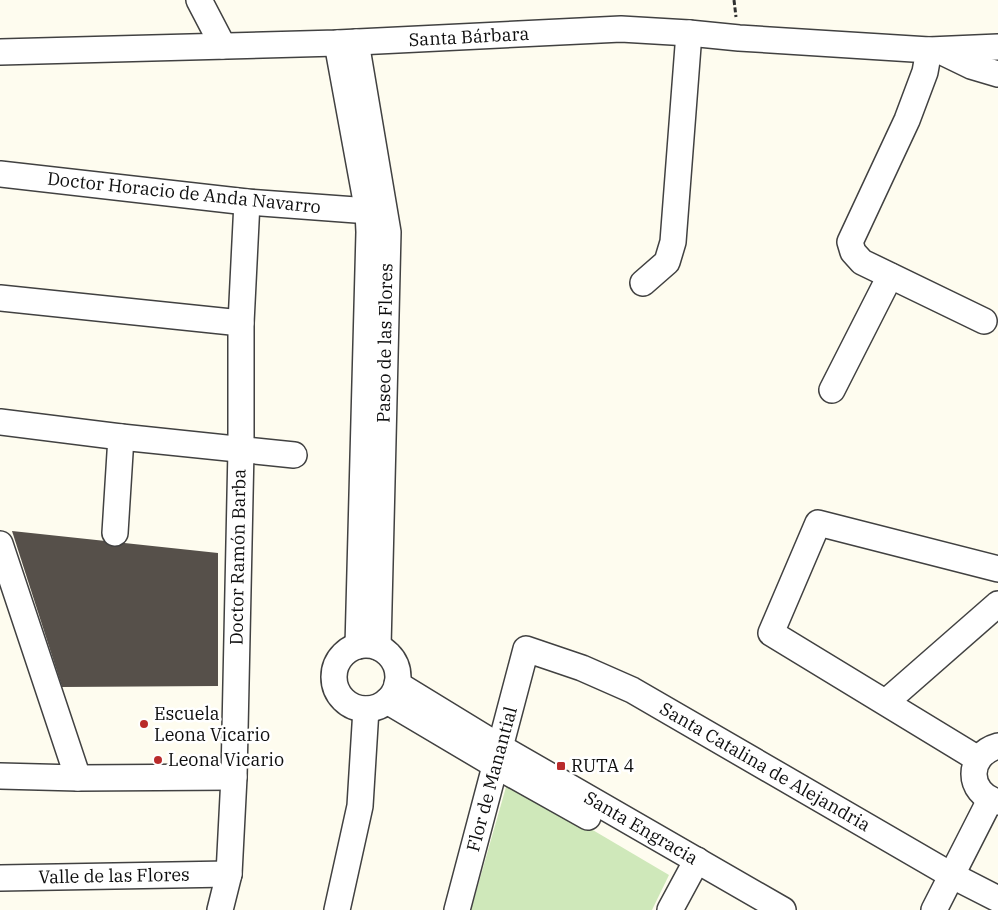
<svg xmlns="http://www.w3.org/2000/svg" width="998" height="910" font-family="'IBM Plex Serif',serif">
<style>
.green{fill:#cfe8ba}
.building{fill:#56504a}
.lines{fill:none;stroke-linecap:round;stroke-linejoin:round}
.minor-casing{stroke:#414141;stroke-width:28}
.path{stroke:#303030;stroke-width:3;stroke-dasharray:5 2.5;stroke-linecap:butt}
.minor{stroke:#fff;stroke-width:25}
.poi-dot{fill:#b92b2b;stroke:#fff;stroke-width:2}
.labels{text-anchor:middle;stroke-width:5;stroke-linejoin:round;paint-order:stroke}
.street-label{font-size:18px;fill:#0e0e0e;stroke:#fff}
.poi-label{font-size:18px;fill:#0e0e0e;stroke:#fff;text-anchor:start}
</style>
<rect width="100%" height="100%" fill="#fefcef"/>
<path class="green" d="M508,780L669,875L652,910H471Z"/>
<path class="building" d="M12,531L218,553V686L62,687Z"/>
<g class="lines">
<g class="minor-casing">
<g id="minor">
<path d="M199,0L223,46"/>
<path d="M356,42L388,232L378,647"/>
<path d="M337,43L368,212L369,232L358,646"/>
<path d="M929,50L925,72L907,120L850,242L853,252L862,262L984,321"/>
<path d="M940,51L971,66L998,74"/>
<path d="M0,52L337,43L621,29L689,33L739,38L929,50L998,47"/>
<path d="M0,174L247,202L383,212"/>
<path d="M643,283L667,262L673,242L689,33"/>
<path d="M0,298L241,323"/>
<path d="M832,390L890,276"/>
<path d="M0,422L121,437L294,455"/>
<path d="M115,533L121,437"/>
<path d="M0,544L78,778"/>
<circle cx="366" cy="677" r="32"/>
<path d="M397,684L500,747L783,910"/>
<path d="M387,701L495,765L588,817"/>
<path d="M886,702L998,604"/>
<path d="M998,746C966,755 966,793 998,802"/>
<path d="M978,759L771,633L818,523L998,569"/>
<path d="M0,776L78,778L234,777"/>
<path d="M0,878L229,874"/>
<path d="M220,910L229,874L234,777L241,449V323L247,202"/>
<path d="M337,910L360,806L366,709"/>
<path d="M457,910L526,649L582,668L632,690L951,875L998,899"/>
<path d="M670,910L697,860"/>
<path d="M934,910L990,800"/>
</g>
</g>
<path class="path" d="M734,0L736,17"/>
<use href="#minor" class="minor"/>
</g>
<g class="poi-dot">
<circle cx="144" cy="724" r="5"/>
<circle cx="158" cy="760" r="5"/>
<rect x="556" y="761" width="10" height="10" rx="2.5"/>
</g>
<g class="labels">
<g class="street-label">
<text transform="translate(469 37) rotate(-3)" y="6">Santa Bárbara</text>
<text transform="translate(184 193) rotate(6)" y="6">Doctor Horacio de Anda Navarro</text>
<text transform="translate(385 343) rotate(-89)" y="6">Paseo de las Flores</text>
<text transform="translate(238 557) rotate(-89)" y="6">Doctor Ramón Barba</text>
<text transform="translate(765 767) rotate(30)" y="6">Santa Catalina de Alejandria</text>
<text transform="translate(492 779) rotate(-75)" y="6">Flor de Manantial</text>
<text transform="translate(641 828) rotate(30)" y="6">Santa Engracia</text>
<text transform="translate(114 876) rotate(-1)" y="6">Valle de las Flores</text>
</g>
<g class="poi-label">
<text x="154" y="720">Escuela<tspan x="154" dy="21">Leona Vicario</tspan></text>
<text x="168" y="766">Leona Vicario</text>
<text x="571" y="772">RUTA 4</text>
</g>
</g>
</svg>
